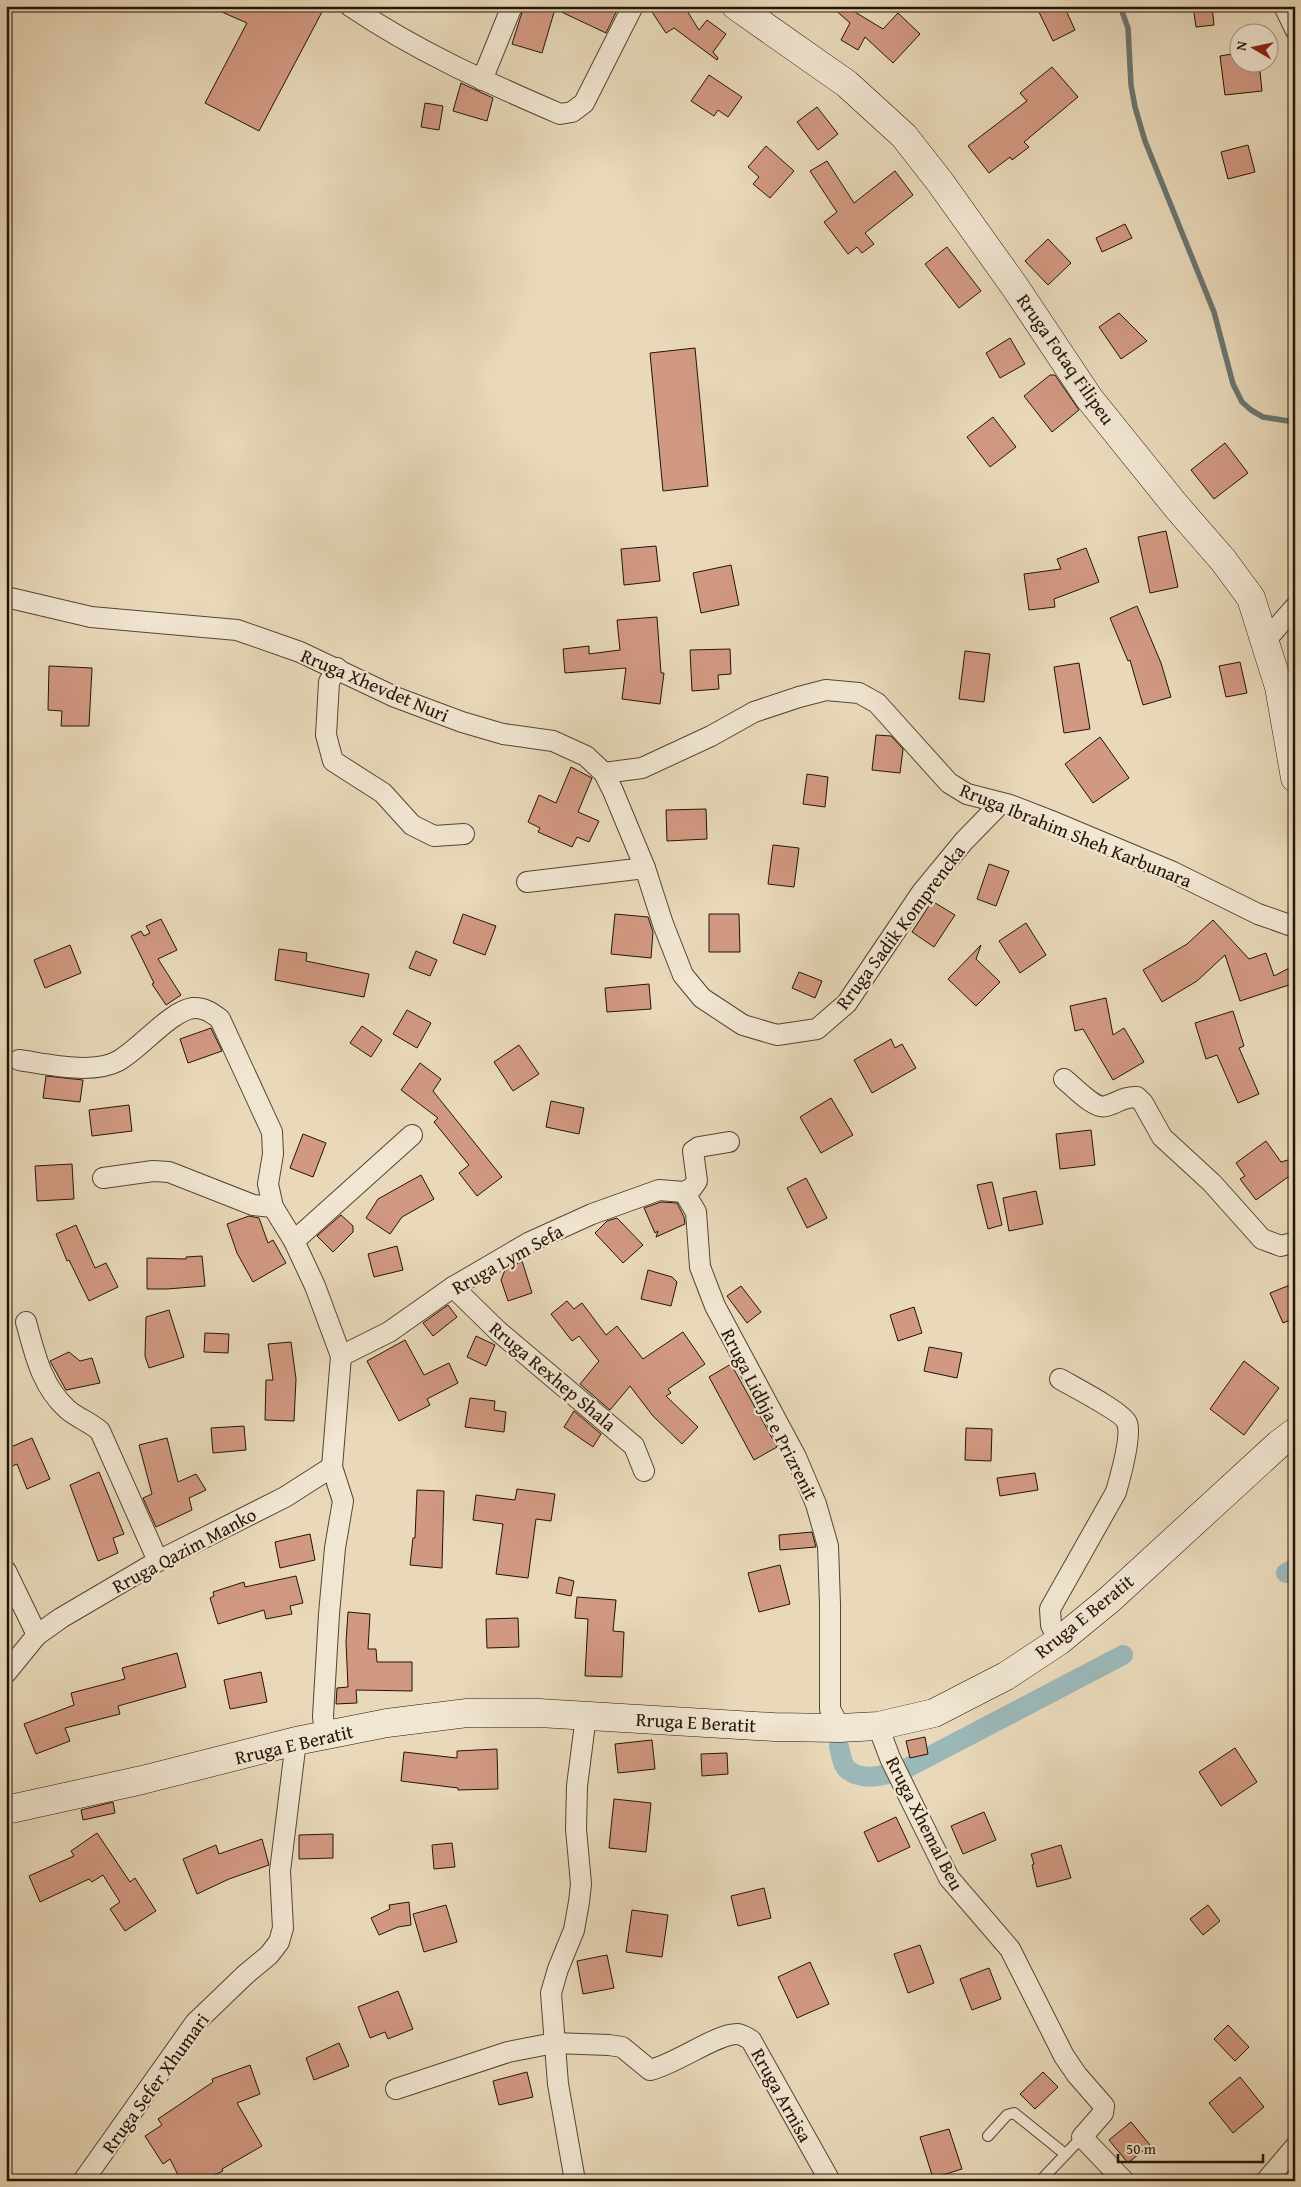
<svg xmlns="http://www.w3.org/2000/svg" width="1301" height="2187" font-family="'Gentium Book Plus',serif">
<style>
.lines{fill:none;stroke-linecap:round;stroke-linejoin:round}
.stream{stroke:#6b7671;stroke-width:5.5}
.canal{stroke:#9bb8b9;stroke-width:20}
.building{fill:#d29982;stroke:#231406}
.service-casing{stroke:#544533;stroke-width:12}
.minor-casing{stroke:#544533;stroke-width:22}
.secondary-casing{stroke:#231406;stroke-width:29}
.service{stroke:#f1e6d2;stroke-width:10}
.minor{stroke:#f1e6d2;stroke-width:20}
.secondary{stroke:#f1e6d2;stroke-width:28}
.labels{text-anchor:middle;stroke-width:4.5;stroke-linejoin:round;paint-order:stroke}
.street-label{font-size:19px;fill:#231406;stroke:#f1e6d2}
</style>
<rect width="100%" height="100%" fill="#e9d9ba"/>
<filter id="stains"><feTurbulence type="fractalNoise" baseFrequency=".004" numOctaves="4"/><feColorMatrix values="0 0 0 0 .2 0 0 0 0 .09 0 0 0 0 .02 0 0 0 .5 -.17"/></filter>
<radialGradient id="worn" r=".72"><stop offset=".6" stop-color="#630" stop-opacity="0"/><stop offset="1" stop-color="#630" stop-opacity=".3"/></radialGradient>
<g class="lines">
<path class="stream" d="M1120,6L1128,28L1131,85L1135,107L1145,141L1214,312L1233,384L1242,402L1251,410L1263,417L1295,422"/>
<g class="canal">
<path d="M1286,1573L1295,1568"/>
<path d="M839,1747C841,1754 842,1765 848,1770C864,1783 890,1774 907,1768L1123,1655"/>
</g>
</g>
<g class="building">
<path d="M208,6H311L322,12L259,131L205,103L247,23Z"/>
<path d="M524,6H619L606,33L555,9L542,53L512,44Z"/>
<path d="M648,6H684L699,30L707,20L726,34L713,52L718,58L717,60L674,28L666,33Z"/>
<path d="M845,6L883,29L898,13L920,34L893,63L865,37L858,50L841,40L850,23L832,7Z"/>
<path d="M1036,6H1064L1075,30L1053,41Z"/>
<path d="M1193,6H1212L1214,25L1196,27Z"/>
<path d="M1238,53V62H1259L1262,91L1225,95L1220,56Z"/>
<path d="M1052,67L1078,97L1024,142L1029,147L1012,160L1010,157L989,173L968,146L1027,101L1020,93Z"/>
<path d="M709,75L742,97L728,117L718,110L714,116L691,101Z"/>
<path d="M461,83L493,98L487,121L453,111Z"/>
<path d="M425,103L443,106L439,130L421,127Z"/>
<path d="M817,107L838,134L818,150L797,122Z"/>
<path d="M1248,145L1255,172L1228,179L1221,152Z"/>
<path d="M766,146L794,171L770,198L753,184L759,177L748,167Z"/>
<path d="M827,161L854,203L895,171L913,195L865,233L874,244L862,253L857,247L848,254L824,222L837,212L810,171Z"/>
<path d="M1125,224L1132,238L1102,252L1096,238Z"/>
<path d="M1048,239L1071,263L1048,285L1025,261Z"/>
<path d="M947,247L981,291L959,308L925,264Z"/>
<path d="M1119,313L1147,341L1121,359L1099,327Z"/>
<path d="M1010,338L1025,364L1000,378L986,353Z"/>
<path d="M695,348L708,486L663,491L650,353Z"/>
<path d="M1050,375H1055L1079,410L1052,432L1024,396Z"/>
<path d="M993,417L1016,447L990,467L967,437Z"/>
<path d="M1225,443L1248,473L1214,499L1191,470Z"/>
<path d="M1166,531L1178,587L1150,593L1138,537Z"/>
<path d="M656,546L660,581L624,585L621,549Z"/>
<path d="M1086,548L1099,582L1054,599L1055,607L1029,610L1024,574L1061,569L1057,559Z"/>
<path d="M731,565L739,605L701,613L693,573Z"/>
<path d="M1137,606L1161,663L1171,697L1143,705L1130,660L1128,661L1110,618Z"/>
<path d="M657,617L661,673H664L660,704L622,699L626,668L565,673L563,649L589,646V654L620,650L617,620Z"/>
<path d="M730,649L731,674L718,675L719,689L692,691L690,650Z"/>
<path d="M965,651L990,654L984,702L959,699Z"/>
<path d="M1240,662L1247,693L1226,697L1219,666Z"/>
<path d="M1079,663L1090,729L1064,733L1054,667Z"/>
<path d="M49,666L92,668L89,726H61L62,711L48,710Z"/>
<path d="M876,735L891,736L903,749L900,773L872,770Z"/>
<path d="M1100,737L1129,778L1093,803L1065,764Z"/>
<path d="M571,767L592,778L578,812L599,821L589,842L577,837L572,847L538,832L540,828L528,822L539,795L556,803Z"/>
<path d="M807,774L828,777L825,807L803,804Z"/>
<path d="M706,809L707,839L667,841L666,810Z"/>
<path d="M773,845L799,848L794,887L768,884Z"/>
<path d="M989,864L1009,871L996,906L977,899Z"/>
<path d="M932,901L955,915L934,947L912,932Z"/>
<path d="M463,914L496,926L485,955L453,943Z"/>
<path d="M615,914L648,917L653,932L651,958L611,954Z"/>
<path d="M709,914H739L740,952H709Z"/>
<path d="M161,919L177,950L158,959L181,995L166,1005L152,984L154,983L131,936L141,931L144,936L150,933L146,926Z"/>
<path d="M1213,920L1249,959L1266,953L1274,976L1295,965V983L1240,1001L1225,955L1197,981L1162,1002L1143,970L1187,944Z"/>
<path d="M1026,923L1046,955L1020,973L999,941Z"/>
<path d="M70,945L81,973L45,988L34,960Z"/>
<path d="M981,945L976,959L1000,982L976,1006L948,979Z"/>
<path d="M279,949L307,953L306,961L369,974L364,997L275,980Z"/>
<path d="M416,951L437,960L430,976L409,968Z"/>
<path d="M799,972L822,981L815,998L792,988Z"/>
<path d="M649,984L651,1009L607,1012L605,988Z"/>
<path d="M1106,998L1113,1035L1124,1028L1144,1062L1113,1080L1083,1029L1075,1031L1070,1006Z"/>
<path d="M407,1010L431,1023L417,1048L393,1034Z"/>
<path d="M1233,1011L1244,1046L1239,1048L1259,1094L1238,1103L1217,1055L1206,1059L1195,1023Z"/>
<path d="M362,1026L382,1040L371,1057L350,1043Z"/>
<path d="M211,1028L222,1051L188,1063L180,1039Z"/>
<path d="M891,1039L895,1048L902,1044L916,1068L872,1093L854,1060Z"/>
<path d="M519,1045L539,1074L513,1091L494,1062Z"/>
<path d="M420,1063L441,1079L433,1091L502,1177L477,1196L459,1173L469,1165L434,1122L438,1118L401,1090Z"/>
<path d="M46,1076L83,1080L80,1102L43,1098Z"/>
<path d="M831,1098L853,1135L821,1153L800,1117Z"/>
<path d="M551,1101L584,1108L579,1134L546,1127Z"/>
<path d="M129,1105L132,1131L92,1136L89,1110Z"/>
<path d="M1091,1130L1095,1165L1060,1169L1056,1134Z"/>
<path d="M303,1134L326,1143L313,1177L290,1168Z"/>
<path d="M1266,1141L1281,1162L1295,1158V1172L1256,1200L1240,1179L1245,1176L1236,1163Z"/>
<path d="M72,1164L74,1199L37,1201L35,1166Z"/>
<path d="M421,1175L434,1199L402,1217L390,1234L366,1218L378,1199Z"/>
<path d="M806,1178L827,1218L807,1228L787,1188Z"/>
<path d="M992,1182L1002,1225L988,1229L977,1185Z"/>
<path d="M1036,1191L1043,1224L1009,1231L1003,1198Z"/>
<path d="M661,1202L677,1203L684,1217L685,1224L656,1237L658,1231L655,1233L644,1208Z"/>
<path d="M341,1215L353,1226V1232L333,1252L317,1236Z"/>
<path d="M249,1216L259,1218L268,1243L273,1240L286,1263L253,1282L237,1253L227,1224Z"/>
<path d="M617,1218L643,1245L623,1263L595,1233L607,1221Z"/>
<path d="M76,1225L95,1268L106,1263L118,1287L89,1301L69,1260L67,1261L56,1234Z"/>
<path d="M397,1246L403,1270L374,1277L368,1254Z"/>
<path d="M202,1256L205,1286L167,1289H147V1258L186,1259V1257Z"/>
<path d="M522,1261L532,1293L508,1301L501,1280L505,1270Z"/>
<path d="M648,1270L672,1277L677,1282L671,1306L641,1299Z"/>
<path d="M1295,1283V1318L1283,1323L1270,1293Z"/>
<path d="M741,1286L761,1312L747,1323L727,1296Z"/>
<path d="M567,1301L574,1309L582,1303L606,1335L617,1326L643,1359L683,1332L705,1364L668,1389L671,1393L666,1396L698,1427L682,1444L653,1416L630,1386L610,1410L580,1384L599,1361L579,1336L572,1341L551,1314Z"/>
<path d="M448,1305L457,1317L433,1336L423,1323Z"/>
<path d="M914,1307L922,1333L898,1341L890,1315Z"/>
<path d="M169,1310L184,1357L149,1368L145,1356L146,1317Z"/>
<path d="M205,1333L229,1334L228,1353L204,1352Z"/>
<path d="M476,1336L495,1345L486,1366L467,1357Z"/>
<path d="M405,1340L424,1375L449,1363L458,1383L427,1399L430,1405L399,1421L367,1361Z"/>
<path d="M291,1342L296,1379L294,1421L265,1420L266,1380H273L268,1344Z"/>
<path d="M929,1347L962,1353L957,1378L924,1371Z"/>
<path d="M69,1352L80,1361L92,1358L100,1383L66,1390L50,1361Z"/>
<path d="M1244,1361L1279,1388L1244,1435L1210,1409Z"/>
<path d="M731,1364L777,1447L754,1460L709,1377Z"/>
<path d="M470,1398L495,1401L494,1410L506,1412L504,1432L465,1427Z"/>
<path d="M574,1411L601,1434L593,1447L564,1427Z"/>
<path d="M244,1426L246,1450L213,1453L211,1428Z"/>
<path d="M966,1428L992,1429L991,1461L965,1460Z"/>
<path d="M32,1438L50,1479L27,1489L17,1464L6,1469V1449Z"/>
<path d="M167,1438L178,1482L196,1474L206,1490L189,1498L192,1510L156,1527L143,1498L152,1494L139,1445Z"/>
<path d="M99,1472L124,1534L113,1538L118,1553L98,1561L70,1485Z"/>
<path d="M1035,1473L1038,1490L1000,1496L997,1478Z"/>
<path d="M517,1489L555,1494L551,1521L536,1519L528,1578L496,1574L503,1524L473,1520L476,1495L515,1500Z"/>
<path d="M417,1490L444,1491L442,1568L410,1565L413,1538H415Z"/>
<path d="M812,1532L816,1547L780,1550L779,1535Z"/>
<path d="M310,1534L315,1560L280,1568L275,1542Z"/>
<path d="M780,1565L790,1604L759,1612L748,1573Z"/>
<path d="M296,1576L303,1603L290,1606L292,1614L266,1619L264,1610L218,1624L210,1598L214,1596L213,1592L244,1582L245,1587Z"/>
<path d="M559,1577L574,1581L571,1596L556,1593Z"/>
<path d="M577,1597L616,1600L613,1631L624,1632L622,1677L585,1676L588,1619L575,1618Z"/>
<path d="M348,1612L370,1614L368,1649H376L377,1662H412V1691L356,1690L357,1703L336,1704L337,1688L348,1687L346,1642Z"/>
<path d="M518,1618L519,1647L487,1648L486,1619Z"/>
<path d="M177,1653L186,1687L118,1706L120,1714L65,1728L70,1741L36,1754L24,1724L74,1705L71,1693L125,1679L122,1668Z"/>
<path d="M261,1672L267,1702L230,1709L224,1680Z"/>
<path d="M925,1737L928,1754L910,1758L906,1741Z"/>
<path d="M652,1740L655,1769L618,1773L615,1744Z"/>
<path d="M1235,1748L1257,1782L1221,1806L1199,1772Z"/>
<path d="M497,1749L498,1789L458,1790V1788L401,1781L404,1752L457,1758V1751Z"/>
<path d="M727,1753L728,1774L702,1776L701,1754Z"/>
<path d="M614,1799L651,1803L646,1852L609,1848Z"/>
<path d="M113,1802L115,1813L83,1820L81,1810Z"/>
<path d="M984,1812L996,1840L963,1854L951,1826Z"/>
<path d="M896,1817L910,1847L878,1862L864,1832Z"/>
<path d="M97,1833L130,1882L135,1878L156,1911L125,1931L110,1909L120,1902L103,1875L92,1882L89,1879L40,1902L29,1876L74,1856L71,1851Z"/>
<path d="M333,1834V1858L299,1859V1835Z"/>
<path d="M262,1839L269,1865L229,1879L197,1894L183,1859L216,1845L219,1854Z"/>
<path d="M452,1843L455,1867L434,1869L432,1845Z"/>
<path d="M1061,1845L1071,1878L1037,1887L1032,1865L1034,1864L1031,1854Z"/>
<path d="M764,1888L771,1918L738,1926L731,1896Z"/>
<path d="M409,1902L411,1925L398,1927L379,1935L371,1918L390,1909L389,1905Z"/>
<path d="M446,1905L457,1942L424,1952L413,1914Z"/>
<path d="M1208,1905L1220,1921L1203,1935L1190,1919Z"/>
<path d="M632,1910L668,1915L662,1957L626,1952Z"/>
<path d="M920,1945L934,1983L908,1993L894,1954Z"/>
<path d="M607,1955L614,1988L583,1994L577,1961Z"/>
<path d="M810,1962L829,2004L797,2018L778,1977Z"/>
<path d="M989,1968L1001,1999L972,2010L960,1979Z"/>
<path d="M398,1991L413,2029L388,2039L385,2032L370,2038L358,2007Z"/>
<path d="M1228,2025L1249,2047L1235,2061L1214,2039Z"/>
<path d="M339,2043L349,2066L314,2080L306,2058Z"/>
<path d="M250,2065L260,2094L237,2103L262,2146L222,2169L223,2171L201,2181H181L170,2159L163,2164L145,2136L162,2125L158,2119L213,2082L212,2079Z"/>
<path d="M527,2072L533,2097L499,2105L493,2081Z"/>
<path d="M1043,2072L1058,2087L1035,2109L1020,2094Z"/>
<path d="M1240,2077L1264,2107L1233,2133L1209,2103Z"/>
<path d="M1131,2122L1150,2145L1128,2163L1109,2140Z"/>
<path d="M949,2129L962,2169L933,2178L920,2137Z"/>
</g>
<g class="lines">
<g class="service-casing">
<g id="service">
<path d="M988,2136L1007,2115L1014,2113L1065,2154"/>
<path d="M1044,2177L1082,2137"/>
</g>
</g>
<g class="minor-casing">
<g id="minor">
<path d="M350,6C416,51 488,83 560,114L572,112L584,103L633,6"/>
<path d="M1284,6L1295,29"/>
<path d="M482,80L512,6"/>
<path d="M6,597L91,617L237,630L300,652L395,697L462,722L503,734L553,741L586,756L604,773L613,791L645,868L663,924L683,975L702,998L743,1025L777,1035L817,1029L847,1003L922,892L964,841L1001,803"/>
<path d="M1265,641L1295,607"/>
<path d="M337,668L329,682L326,735L333,761L383,793L412,825L434,836L464,834"/>
<path d="M604,773L642,768L711,736L754,712L799,697L826,690L859,693L877,703L949,783L967,794L1010,805L1049,820L1173,872L1258,914L1295,927"/>
<path d="M527,882L645,868"/>
<path d="M19,1060C47,1064 92,1075 118,1061C139,1050 170,1011 193,1008C204,1007 212,1013 220,1019L272,1132L273,1154L268,1184L273,1207L294,1241L315,1286L341,1356L332,1467L343,1501L335,1548L329,1614L323,1716L325,1736"/>
<path d="M1064,1079C1073,1086 1095,1110 1106,1106C1118,1103 1124,1096 1137,1097L1143,1103L1162,1137L1212,1183L1262,1239L1281,1246L1295,1242"/>
<path d="M103,1178L153,1171L169,1172L253,1205L273,1207"/>
<path d="M684,1192L696,1212L700,1267L715,1306L796,1457L816,1504L828,1546L830,1604V1709L840,1728"/>
<path d="M684,1192L692,1188L697,1181L693,1151L699,1147L729,1142"/>
<path d="M294,1241L412,1135"/>
<path d="M453,1287L498,1331L634,1446L644,1471"/>
<path d="M26,1322C35,1354 41,1385 67,1409C77,1418 90,1422 100,1431L158,1561"/>
<path d="M341,1356L389,1332L453,1287L530,1242L592,1214L659,1190L684,1192"/>
<path d="M6,1571L37,1635"/>
<path d="M1059,1641L1051,1625L1050,1609L1116,1492C1120,1478 1132,1436 1127,1423C1124,1413 1072,1386 1060,1379"/>
<path d="M6,1673L37,1635L61,1618L158,1561L285,1497L332,1467"/>
<path d="M878,1726L890,1758L949,1878L1010,1949L1064,2056L1077,2075L1104,2106L1103,2113L1082,2137L1124,2181"/>
<path d="M396,2089L508,2052L554,2043L609,2045L622,2047L650,2070C676,2064 716,2034 737,2034C742,2034 747,2038 751,2040L830,2181"/>
<path d="M83,2181L195,2023L245,1975L269,1955L279,1942L283,1928L280,1871L296,1741"/>
<path d="M575,2181L558,2084L551,1993L558,1969L574,1930L579,1902L581,1884L576,1829L577,1786L586,1716"/>
<path d="M1266,2181L1295,2147"/>
</g>
</g>
<g class="secondary-casing">
<g id="secondary">
<path d="M736,6L847,84L904,136L940,182L1015,287L1089,398L1176,506L1223,560L1251,598L1279,687L1295,778"/>
<path d="M6,1810L142,1780L296,1741L387,1723L467,1713H539L774,1727L840,1728L878,1726L934,1713L1006,1676L1059,1641L1109,1600L1279,1444L1295,1432"/>
</g>
</g>
<use href="#service" class="service"/>
<use href="#minor" class="minor"/>
<use href="#secondary" class="secondary"/>
</g>
<g class="labels">
<g class="street-label">
<text transform="translate(1066 359) rotate(55)" y="7">Rruga Fotaq Filipeu</text>
<text transform="translate(375 685) rotate(23)" y="7">Rruga Xhevdet Nuri</text>
<text transform="translate(1076 835) rotate(22)" y="7">Rruga Ibrahim Sheh Karbunara</text>
<text transform="translate(900 927) rotate(-53)" y="7">Rruga Sadik Komprencka</text>
<text transform="translate(507 1259) rotate(-29)" y="7">Rruga Lym Sefa</text>
<text transform="translate(553 1376) rotate(40)" y="7">Rruga Rexhep Shala</text>
<text transform="translate(770 1414) rotate(63)" y="7">Rruga Lidhja e Prizrenit</text>
<text transform="translate(184 1550) rotate(-28)" y="7">Rruga Qazim Manko</text>
<text transform="translate(1084 1616) rotate(-39)" y="7">Rruga E Beratit</text>
<text transform="translate(696 1722) rotate(3)" y="7">Rruga E Beratit</text>
<text transform="translate(294 1744) rotate(-13)" y="7">Rruga E Beratit</text>
<text transform="translate(925 1823) rotate(63)" y="7">Rruga Xhemal Beu</text>
<text transform="translate(155 2083) rotate(-54)" y="7">Rruga Sefer Xhumari</text>
<text transform="translate(782 2095) rotate(61)" y="7">Rruga Arnisa</text>
</g>
</g>
<rect width="1301" height="2187" fill="none" stroke="#e9d9ba" stroke-width="25"/>
<rect x="8" y="8" width="1286" height="2172" fill="none" stroke="#231406" stroke-width="2.5"/>
<rect x="12" y="12" width="1276" height="2162" fill="none" stroke="#231406"/>
<g transform="translate(1254 48) rotate(279)"><circle r="24" fill="#f1e6d2" stroke="#9f9280"/>
<path d="M0-4L9 19L0 12L-9 19Z" fill="#8f2418"/>
<text y="-8" font-size="14" font-weight="bold" text-anchor="middle" fill="#231406">N</text>
</g>
<path d="M1118 2154v8h145v-8" fill="none" stroke="#231406" stroke-width="2.5"/>
<text x="1126" y="2154" font-size="15" fill="#231406" stroke="#f1e6d2" stroke-width="4" paint-order="stroke">50 m</text>
<rect width="100%" height="100%" filter="url(#stains)"/>
<rect width="100%" height="100%" fill="url(#worn)"/>
</svg>
